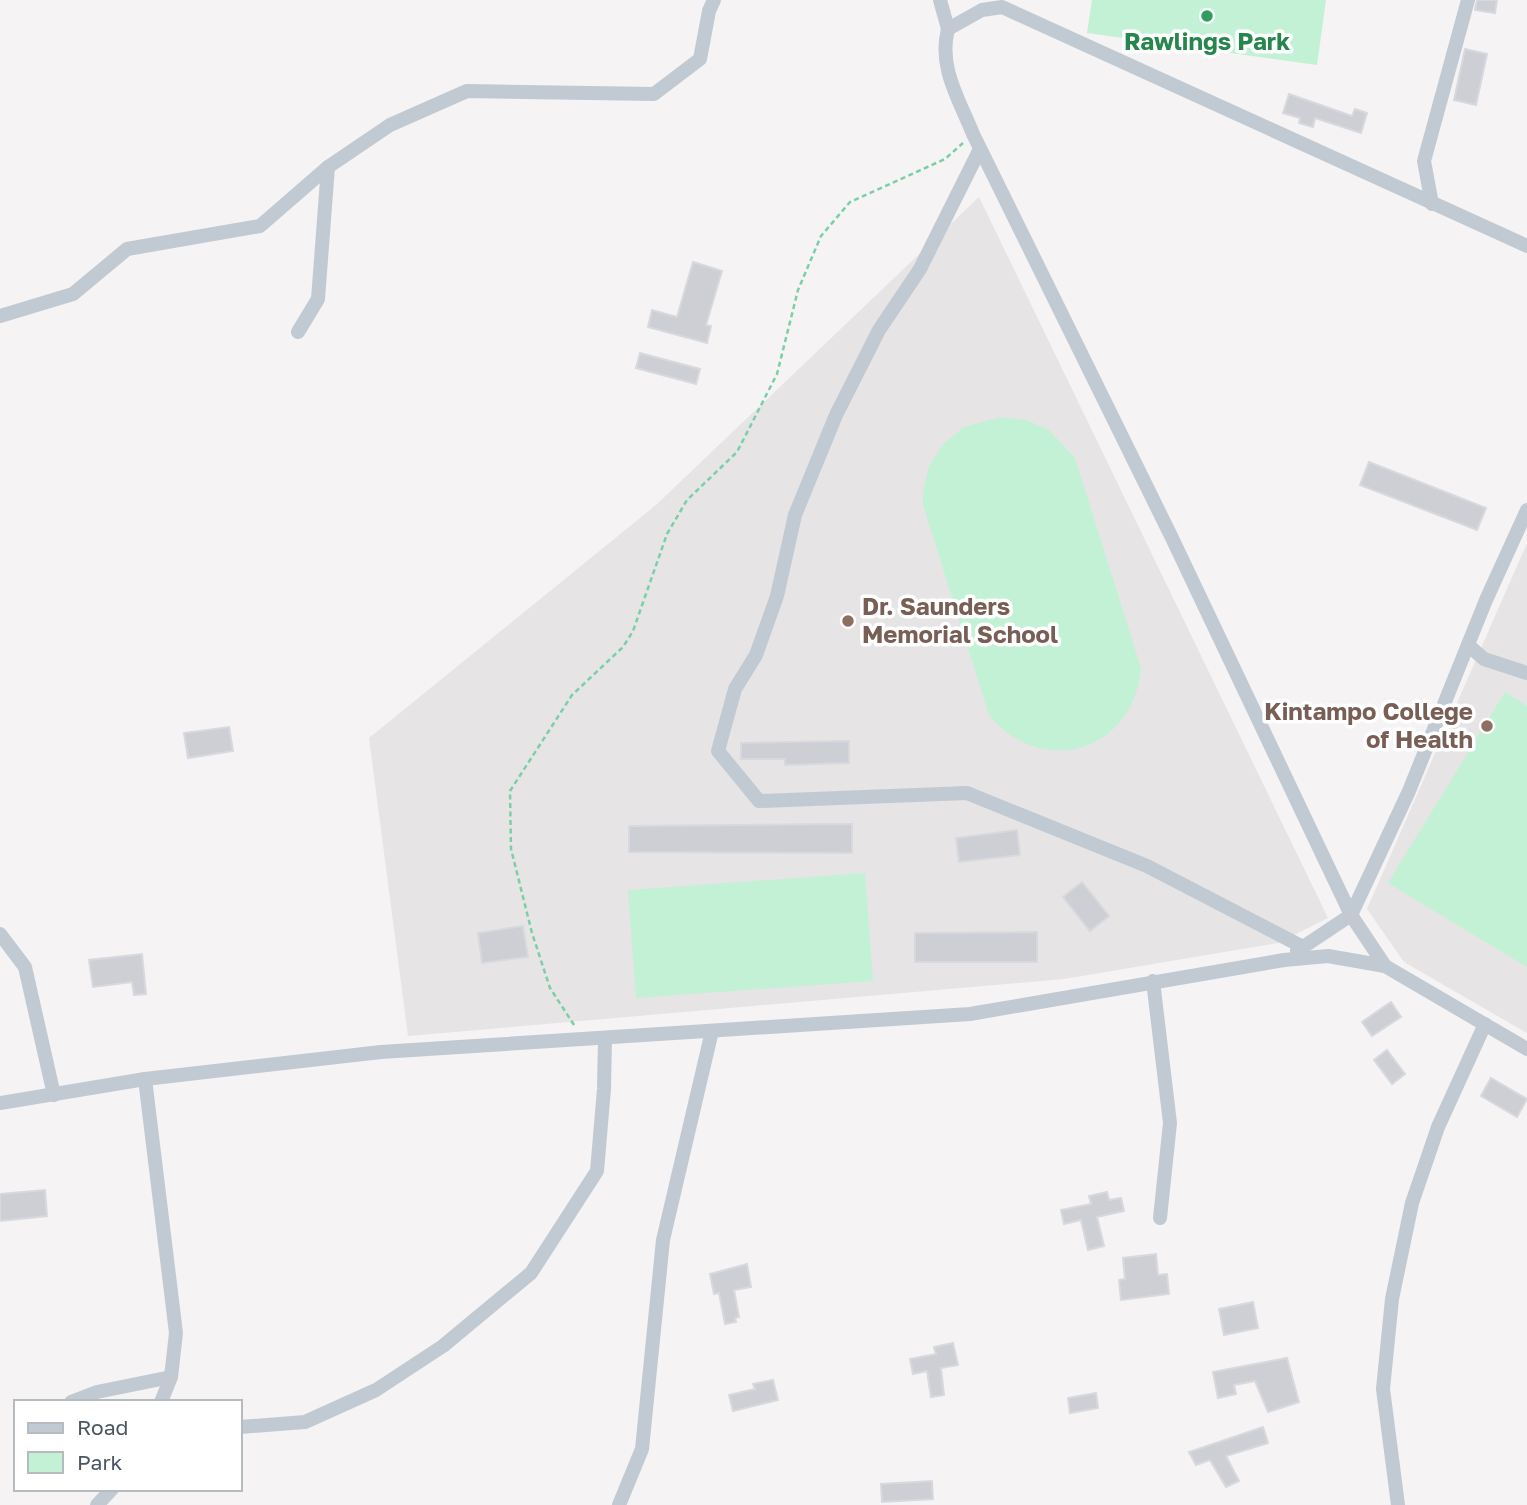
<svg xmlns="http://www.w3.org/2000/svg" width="1527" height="1505" font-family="'Golos Text',sans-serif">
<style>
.education{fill:#e6e4e5}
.green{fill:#c3f1d5}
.building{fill:#cdcfd5;stroke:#d7d9de;stroke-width:2}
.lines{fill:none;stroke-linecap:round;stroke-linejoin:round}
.path{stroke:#7ad0a6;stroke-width:2.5;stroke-dasharray:5 3.5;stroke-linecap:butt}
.minor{stroke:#c1cad2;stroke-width:14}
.leisure-dot{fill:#2e9e5b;stroke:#fff;stroke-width:2.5}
.education-dot{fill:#8d6e63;stroke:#fff;stroke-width:2.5}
.labels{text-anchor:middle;stroke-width:7;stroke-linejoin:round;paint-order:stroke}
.leisure-label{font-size:24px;font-weight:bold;fill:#27864d;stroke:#fff}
.education-label{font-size:24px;font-weight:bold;fill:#785e54;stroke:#fff;text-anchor:start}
</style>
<rect width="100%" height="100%" fill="#f5f3f3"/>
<g class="education">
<path d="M979,197L1328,918L1278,943L1064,979L408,1036L369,738L656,505Z"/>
<path d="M1527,543V1033L1404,962L1367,909Z"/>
</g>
<g class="green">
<path d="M1092,0H1326L1317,65L1087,33Z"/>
<path d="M1001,417L1026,420L1049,430L1075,458L1141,668C1134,751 1042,780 989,715L923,505V492L929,466L943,444L964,427Z"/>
<path d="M1505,692L1527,706V967L1388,883Z"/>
<path d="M865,873L873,981L636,998L628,890Z"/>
</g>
<g class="building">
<path d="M1477,0H1497L1495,13L1475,10Z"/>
<path d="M1465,49L1487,54L1476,105L1454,100Z"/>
<path d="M1289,94L1352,116L1355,109L1367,113L1361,133L1315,118L1313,127L1299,123L1300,118L1283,113Z"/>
<path d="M693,262L722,271L706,325L711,326L707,343L648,327L652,310L677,317Z"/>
<path d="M640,353L700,369L696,384L636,368Z"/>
<path d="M1369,462L1486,508L1477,530L1360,485Z"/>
<path d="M229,727L233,751L188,758L184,733Z"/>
<path d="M849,741V763L785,765V759H741V743Z"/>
<path d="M852,824V853L629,852V826Z"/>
<path d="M1017,830L1020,855L959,862L956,838Z"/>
<path d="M1082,882L1109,916L1090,931L1063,897Z"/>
<path d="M523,926L528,957L482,963L478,933Z"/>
<path d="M1037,932V962H915V933Z"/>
<path d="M142,954L146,994L134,995L132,982L93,987L89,960Z"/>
<path d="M1391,1002L1401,1017L1372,1036L1362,1022Z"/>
<path d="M1387,1050L1405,1074L1392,1084L1374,1060Z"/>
<path d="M1491,1078L1527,1099L1517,1117L1481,1096Z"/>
<path d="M45,1190L47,1216L0,1221V1194Z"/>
<path d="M1107,1192L1109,1200L1121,1198L1124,1211L1097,1217L1104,1246L1088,1250L1081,1220L1064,1224L1061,1210L1091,1204L1089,1196Z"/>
<path d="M1156,1254L1158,1275L1167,1274L1169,1294L1121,1300L1119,1280L1125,1279L1123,1258Z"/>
<path d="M747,1264L751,1287L734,1290L739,1317L735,1318L736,1322L725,1324L719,1293L714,1294L710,1274Z"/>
<path d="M1253,1302L1258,1328L1224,1335L1219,1309Z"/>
<path d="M953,1343L958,1365L941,1368L944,1395L931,1397L927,1371L913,1374L910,1359L936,1354L934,1347Z"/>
<path d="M1287,1358L1299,1402L1268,1412L1255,1381L1234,1385L1236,1394L1218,1398L1213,1372Z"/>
<path d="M773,1380L778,1400L733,1411L729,1395L755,1389L753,1384Z"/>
<path d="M1096,1393L1098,1408L1070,1413L1068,1398Z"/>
<path d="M1263,1427L1268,1443L1226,1456L1239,1481L1226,1487L1210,1460L1196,1465L1189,1452Z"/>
<path d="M932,1481L933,1499L882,1502L881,1484Z"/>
</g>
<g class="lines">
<path class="path" d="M574,1025L550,988L532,933L511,849L510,791L572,695L623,647L633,631L667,534L687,500L737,452L777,374L798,290L821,236L850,202L945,159L963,143"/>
<g class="minor">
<path d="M940,0L948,29L982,10L1002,7L1527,246"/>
<path d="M948,29C938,67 959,99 973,134L1172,538L1351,915L1385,966"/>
<path d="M980,149L920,269L879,330L836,415L795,515L777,596L756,655L735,689L718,751L759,801L967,793L1147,866L1303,947"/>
<path d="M1432,204L1424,161L1468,0"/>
<path d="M0,316L73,294L127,249L260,226L328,167L390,125L467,91L654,94L700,59L709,11L714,0"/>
<path d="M298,332L318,299L328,167"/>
<path d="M1468,645L1484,659L1527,673"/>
<path d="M0,934L25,967L54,1095"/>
<path d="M1297,951L1351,915L1409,791L1486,600L1527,510"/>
<path d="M1153,981L1170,1123L1160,1218"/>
<path d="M145,1079L176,1333L171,1377L161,1402"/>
<path d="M0,1103L145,1079L381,1052L970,1014L1284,960L1328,956L1385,966L1527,1049"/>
<path d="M71,1402L97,1392L171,1377"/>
<path d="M240,1427L305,1422L376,1390L443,1346L531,1273L597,1171L604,1089L605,1039"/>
<path d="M97,1505L112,1489"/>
<path d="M619,1505L642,1449L663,1240L712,1031"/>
<path d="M1398,1505L1383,1389L1392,1299L1412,1203L1438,1127L1485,1024"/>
</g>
</g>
<circle class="leisure-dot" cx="1207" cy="16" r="7"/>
<g class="education-dot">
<circle cx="848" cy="621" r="7"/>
<circle cx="1487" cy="726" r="7"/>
</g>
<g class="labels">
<g class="leisure-label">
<text x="1207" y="50">Rawlings Park</text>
</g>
<g class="education-label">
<text x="862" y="615">Dr. Saunders<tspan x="862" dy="28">Memorial School</tspan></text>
<text x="1473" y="720" text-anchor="end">Kintampo College<tspan x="1473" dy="28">of Health</tspan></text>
</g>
</g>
<rect x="14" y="1400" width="228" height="91" fill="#ffffff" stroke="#b7bbc0" stroke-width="2"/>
<rect x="28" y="1423" width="35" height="10" fill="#c1cad2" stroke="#b7bbc0" stroke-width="2"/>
<text x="77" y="1435" font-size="21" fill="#4a5661">Road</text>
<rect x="28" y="1452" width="35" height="21" fill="#c3f1d5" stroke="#b7bbc0" stroke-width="2"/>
<text x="77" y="1470" font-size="21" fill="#4a5661">Park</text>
</svg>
